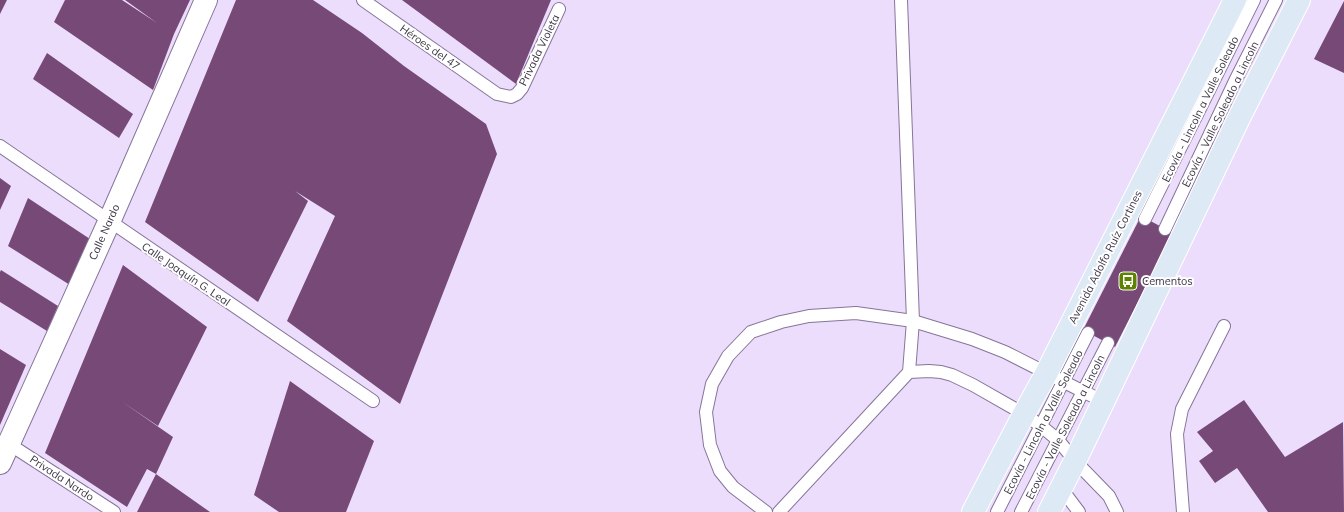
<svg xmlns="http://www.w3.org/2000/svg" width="1344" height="512" font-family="Mulish,sans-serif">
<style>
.building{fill:#774977}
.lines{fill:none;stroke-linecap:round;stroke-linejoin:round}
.service-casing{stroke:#867599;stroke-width:14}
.minor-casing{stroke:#867599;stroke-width:24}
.primary-casing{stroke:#fff;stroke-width:24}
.service{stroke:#fff;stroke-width:12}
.minor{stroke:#fff;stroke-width:22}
.primary{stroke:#dde9f4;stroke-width:22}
.labels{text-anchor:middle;stroke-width:4;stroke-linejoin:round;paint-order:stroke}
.street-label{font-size:11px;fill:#3c3444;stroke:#fff}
.poi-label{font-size:11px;fill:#3c3444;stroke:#fff;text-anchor:start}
</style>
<rect width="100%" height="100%" fill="#ecddfd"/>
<g class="building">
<path d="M0,0H7L0,14Z"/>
<path d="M65,0H122L157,23L125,0H190L174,34L153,90L54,22Z"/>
<path d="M236,0H313L362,33L404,66L486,124L497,154L400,404L287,321L335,216L295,191L308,201L258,302L145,222Z"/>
<path d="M402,0H551L516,84Z"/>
<path d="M1344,1V73L1314,59Z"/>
<path d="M47,53L133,114L119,138L33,79Z"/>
<path d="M0,178L11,186L0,210Z"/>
<path d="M28,198L90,239L70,285L8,246Z"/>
<path d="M1141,216L1173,233L1115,347L1083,330Z"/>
<path d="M123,265L207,327L158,426L121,401L173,437L156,474L147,469L127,507L45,453Z"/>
<path d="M1,270L58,306L47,331L0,302V272Z"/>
<path d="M0,349L26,365L0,425Z"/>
<path d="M290,381L374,441L346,512H279L254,495Z"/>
<path d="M1244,400L1285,457L1343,422L1344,512H1268L1237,468L1215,483L1199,461L1213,451L1197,432Z"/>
<path d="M156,474L210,512H137Z"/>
</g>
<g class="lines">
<g class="service-casing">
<g id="service">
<path d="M363,0L497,94L511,97L517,94L522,88L559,9"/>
<path d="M0,146L373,401"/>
<path d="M1145,219L1254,0"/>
<path d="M1165,229L1235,81L1276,0"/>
<path d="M909,372L929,371L941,372L952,375L973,385L1024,414L1041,426L1058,440L1075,461L1109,496L1117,512"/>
<path d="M9,444L114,512"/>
<path d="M1061,488L1079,512"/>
<path d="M766,512L733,487L720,471L710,445L706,412L712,384L728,356L751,332L781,322L809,316L856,313L913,321L972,339L1005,352L1082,391L1103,401"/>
<path d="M779,512L909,372L913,321L901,0"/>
<path d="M997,512L1088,333"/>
<path d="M1021,512L1108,343"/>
<path d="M1183,512L1177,434L1182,409L1224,326"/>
</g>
</g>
<g class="minor-casing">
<path id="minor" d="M0,463L109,222L206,0"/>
</g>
<g class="primary-casing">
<g id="primary">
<path d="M973,512L1024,414L1046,374L1235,0"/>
<path d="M1049,512L1075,461L1240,116L1299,0"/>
</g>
</g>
<use href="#service" class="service"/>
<use href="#minor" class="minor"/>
<use href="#primary" class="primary"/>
</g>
<defs>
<g id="bus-square" transform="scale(1)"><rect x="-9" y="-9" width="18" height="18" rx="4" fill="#5e8300" stroke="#fff"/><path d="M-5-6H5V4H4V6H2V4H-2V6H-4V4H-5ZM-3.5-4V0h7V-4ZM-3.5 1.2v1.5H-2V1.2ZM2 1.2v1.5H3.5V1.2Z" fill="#fff"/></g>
</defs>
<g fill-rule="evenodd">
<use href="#bus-square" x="1128" y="281"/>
</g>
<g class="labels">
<g class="street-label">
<text transform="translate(430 47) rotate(35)" y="4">Héroes del 47</text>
<text transform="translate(539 50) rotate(-64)" y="4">Privada Violeta</text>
<text transform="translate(1200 109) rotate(-64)" y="4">Ecovía - Lincoln a Valle Soleado</text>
<text transform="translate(1220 114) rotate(-64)" y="4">Ecovía - Valle Soleado a Lincoln</text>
<text transform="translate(104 232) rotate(-66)" y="4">Calle Nardo</text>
<text transform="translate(1105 257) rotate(-63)" y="4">Avenida Adolfo Ruíz Cortines</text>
<text transform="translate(186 274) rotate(34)" y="4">Calle Joaquín G. Leal</text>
<text transform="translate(1043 422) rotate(-63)" y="4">Ecovía - Lincoln a Valle Soleado</text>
<text transform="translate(1065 427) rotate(-63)" y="4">Ecovía - Valle Soleado a Lincoln</text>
<text transform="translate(62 478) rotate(33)" y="4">Privada Nardo</text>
</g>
<g class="poi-label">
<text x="1142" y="285">Cementos</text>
</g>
</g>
</svg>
